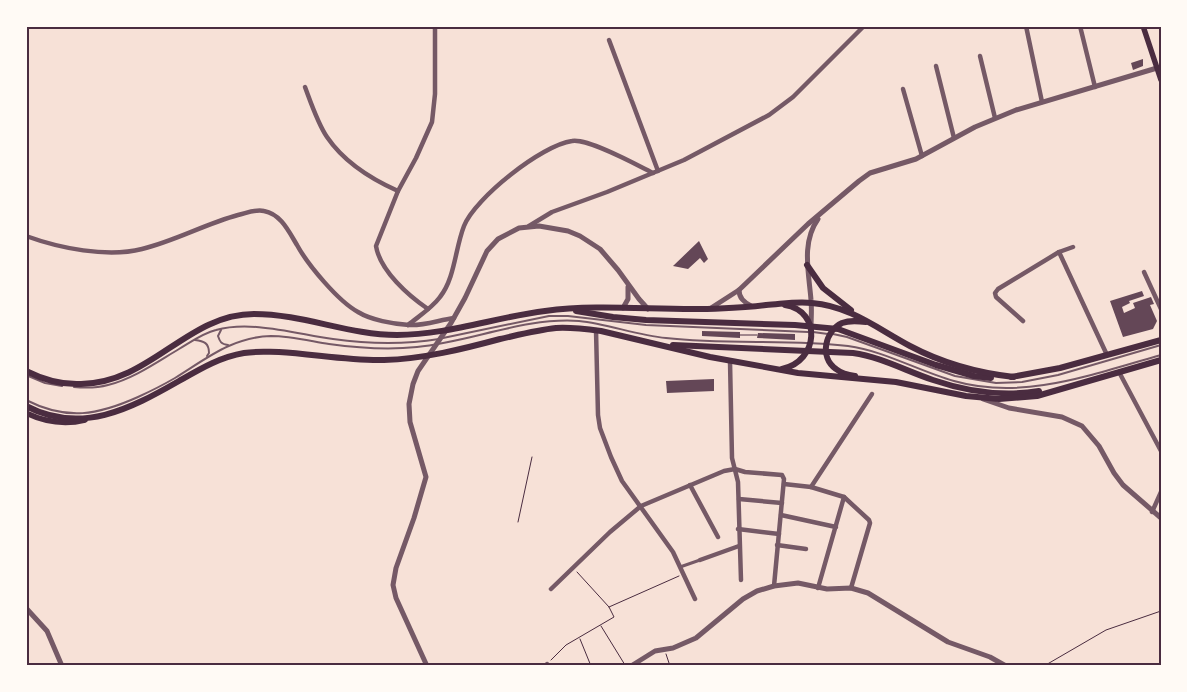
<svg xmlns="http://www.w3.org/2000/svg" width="1187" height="692" font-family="Barlow,sans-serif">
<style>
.building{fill:#644757}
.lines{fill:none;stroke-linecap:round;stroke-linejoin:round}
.path{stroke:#4a2c40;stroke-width:1}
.service{stroke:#755966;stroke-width:2}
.pedestrian{stroke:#755966;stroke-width:3}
.minor{stroke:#755966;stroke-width:4.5}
.tertiary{stroke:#755966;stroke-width:5}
.secondary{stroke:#4a2c40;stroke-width:5.5}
.primary{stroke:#4a2c40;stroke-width:6}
.neatline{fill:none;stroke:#4a2c40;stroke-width:2}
</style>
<rect width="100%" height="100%" fill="#f7e1d7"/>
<g class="building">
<path d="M1143,59V66L1133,70L1131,63Z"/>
<path d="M699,241L708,259L704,263L700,258L688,269L673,266Z"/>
<path d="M1142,291L1144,296L1129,301L1130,303L1122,307L1124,313L1135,308L1133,303L1151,297L1154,304L1150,305L1157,321L1153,329L1123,337L1110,301Z"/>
<path d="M702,331L740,332V338L702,336Z"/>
<path d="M758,333L795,334V340L757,338Z"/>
<path d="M714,379V391L667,393L666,381Z"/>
</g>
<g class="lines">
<g class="path">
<path d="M740,335H757"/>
<path d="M518,522L532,457"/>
<path d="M609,607L679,576"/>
<path d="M601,626L625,665"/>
<path d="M580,639L591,666"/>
<path d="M666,654L670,666"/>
<path d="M551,660L566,645L614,617L609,607L577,572"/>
<path d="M1044,666L1106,630L1161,611"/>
</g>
<g class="service">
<path d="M221,330L218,336C220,342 221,344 228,345"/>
<path d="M813,332L828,334"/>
<path d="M833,334L847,337L955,376L996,383L1022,382L1058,375L1161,345"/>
<path d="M443,338L549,316H568L646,325L808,332"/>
<path d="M195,340C204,341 209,343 209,353L207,356"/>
<path d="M26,375L45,383L62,386"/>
<path d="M74,387C85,388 97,388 108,385C133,379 157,362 179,349C191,342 203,333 216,330C251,320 297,334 333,339C368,344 403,345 439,339"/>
<path d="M26,400C67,421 98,415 138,397C151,391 163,385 175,378C206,359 232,337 271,336C290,336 310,341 329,344C358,348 388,350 417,347C471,342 524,317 579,321C608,324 636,335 666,338C726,345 788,339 848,346C885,351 918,371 954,381C1024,401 1093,374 1161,355"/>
</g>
<path class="pedestrian" d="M680,567L700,560"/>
<g class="minor">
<path d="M1026,26L1042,102"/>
<path d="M1080,26L1095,87"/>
<path d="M609,40L658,171"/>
<path d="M980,56L995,118"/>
<path d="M936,66L954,138"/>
<path d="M305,87C311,103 318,124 327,137C344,162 371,179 398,191"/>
<path d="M903,89L922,156"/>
<path d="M529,226L552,212L607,192L684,160L769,115L793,97L864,26"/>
<path d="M26,236C59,248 107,258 142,249C175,241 205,224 238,215C247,213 255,209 264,211C281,214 289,232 297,245C308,265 338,301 358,312C371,320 393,324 409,325C424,326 439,320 454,318"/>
<path d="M1059,252L1107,355"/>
<path d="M1144,272L1161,309"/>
<path d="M428,309C409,296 380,271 376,246L398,191L416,158L432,122L435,94V26"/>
<path d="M1023,321L996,297L995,293L998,289L1059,252L1073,247"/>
<path d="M408,325C419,316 432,308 440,297C455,278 455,249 464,226C475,198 542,145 572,141C588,138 637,165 653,173"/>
<path d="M596,330L598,415L600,428L611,457L622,481L673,552L695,599"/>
<path d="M730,361L732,458L738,482L741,580"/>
<path d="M1119,372L1161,451"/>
<path d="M784,484L811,487L844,497L869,520L870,523L851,588"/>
<path d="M690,485L718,537"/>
<path d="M811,487L872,394"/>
<path d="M739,499L782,503"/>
<path d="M1152,512L1161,492"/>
<path d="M781,515L836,527"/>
<path d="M738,529L779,534"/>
<path d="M777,545L806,549"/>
<path d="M700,560L739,546"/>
<path d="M818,588L844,497"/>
<path d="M551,589L610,532L641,506L724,471L735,469L745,472L782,475L784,479L774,586"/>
<path d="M547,664L548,666"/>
</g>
<g class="tertiary">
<path d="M739,290C739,298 744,302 751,306"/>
<path d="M623,308L628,299V287"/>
<path d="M711,308L739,290L808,224L859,181L870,173L916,159L975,127L1016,110L1157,68"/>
<path d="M811,328C811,319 812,309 811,300C809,273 801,243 818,219"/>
<path d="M983,399L1009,408L1062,417L1082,426L1099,446L1114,473L1123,485L1161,518"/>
<path d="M26,608L47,631L62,666"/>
<path d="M427,666L396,598L393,585L396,568L414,518L426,477L410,422L409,404L413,384L418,371L451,323L465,298L487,251L498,239L519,228L539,226L568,231L580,236L600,249L618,270L639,299L648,309"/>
<path d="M631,666L655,651L673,648L696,638L743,599L757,591L774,586L798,583L827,589L851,588L868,593L948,642L990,657L1006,666"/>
</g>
<g class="secondary">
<path d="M1143,26L1161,80"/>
<path d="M26,413C45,422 65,425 85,420"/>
</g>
<g class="primary">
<path d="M807,265L823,288L851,310"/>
<path d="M576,311L613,317L646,320L795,325L838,329L936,365L974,376L991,378"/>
<path d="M673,345L853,353C881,357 906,371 933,380C968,392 1002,397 1039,391"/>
<path d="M782,369C819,361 822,311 785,305"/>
<path d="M26,371C44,380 61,385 81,384C151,383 187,314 254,314C303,314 349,335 397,335C447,335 496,317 545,311C597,304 651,310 704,309C725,308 746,308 766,305C782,304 797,301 812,303C850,306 878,329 910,346C942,363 978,373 1014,377"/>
<path d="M855,376C848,375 841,373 836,369C819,357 825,331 842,323C850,320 858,321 866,322"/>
<path d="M1011,377L1060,368L1161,340"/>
<path d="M26,406C81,435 130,409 179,381C200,369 220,357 244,353C256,351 267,352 279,352C314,354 349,361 384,360C423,359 463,349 500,339C518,335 537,330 556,328C571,327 586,329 601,331L710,357L798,373L896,382L966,396L999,399L1037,396L1161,360"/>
</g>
</g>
<rect width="1187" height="692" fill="none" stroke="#fffaf5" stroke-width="55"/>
<rect x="28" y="28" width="1132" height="636" class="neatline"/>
</svg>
